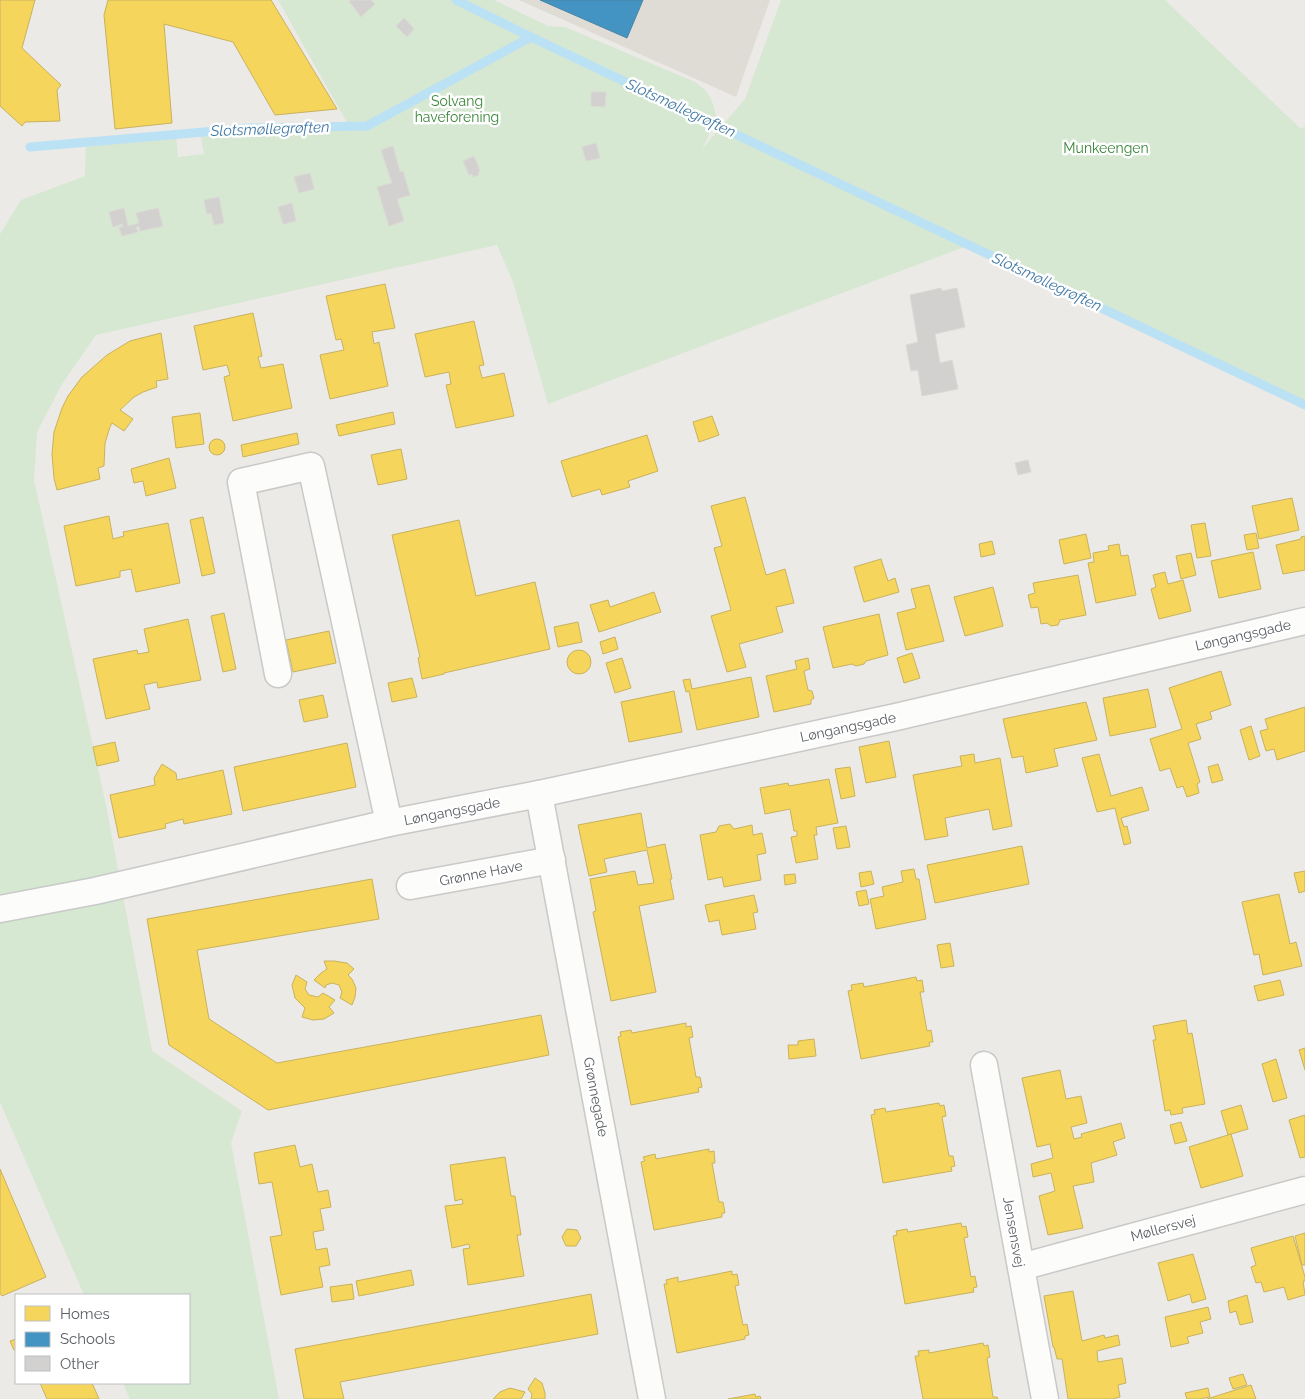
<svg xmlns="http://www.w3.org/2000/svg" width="1305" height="1399" font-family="Raleway,sans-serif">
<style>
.education{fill:#dfdcd6}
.green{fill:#d6e7d2}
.homes{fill:#f6d55c;stroke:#c8b25e}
.schools{fill:#4393c3;stroke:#4a84a6}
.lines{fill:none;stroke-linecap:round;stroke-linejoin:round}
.stream{stroke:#bbe1f5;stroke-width:9}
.building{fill:#d3d1cf;stroke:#dbd9d5}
.minor-casing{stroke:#c8c9c8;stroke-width:29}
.minor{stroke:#fcfcfb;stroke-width:26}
.labels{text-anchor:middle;stroke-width:5;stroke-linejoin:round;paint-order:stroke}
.park-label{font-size:14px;fill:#3b8639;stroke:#fff}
.street-label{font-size:14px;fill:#5c6064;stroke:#fff}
.water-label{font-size:15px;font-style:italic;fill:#4179a4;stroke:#fff}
</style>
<rect width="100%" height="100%" fill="#eceae6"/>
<path class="education" d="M519,0H770L736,97Z"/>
<path class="green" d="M278,0H494L548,26L565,27L695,82C711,93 712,100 717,118L702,149L745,99L781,0H1165L1301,129L1305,126V405L967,246L548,404L513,282L497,245L96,335L62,384L37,432L34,480L106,805L152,1051L242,1111L231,1143L279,1399H130L123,1383H189V1295H84L0,1102V234L21,200L85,176L86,143L176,134L178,157L204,154L200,132L251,128L349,126Z"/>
<g class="homes">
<path d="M0,0H35L22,48L61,85L57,90L60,121L25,122L22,126L0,106Z"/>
<path d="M108,0H271L337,109L275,115L233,42L164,24L172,123L115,129L104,15Z"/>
<path d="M385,284L395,328L372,332L374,344L379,342L388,386L330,399L320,355L344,350L341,339L336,340L326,296Z"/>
<path d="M253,313L262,356L258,357L261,368L283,364L292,408L233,421L224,377L230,375L227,365L203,370L194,326Z"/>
<path d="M474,321L484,365L479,366L482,378L504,373L514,416L456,428L446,385L451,384L449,372L425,377L415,334Z"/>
<path d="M161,333L168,379L156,381L157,387L143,392L134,397L120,410L133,419L124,431L112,423L110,427L105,443L104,466L98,468L100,479L57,490L54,478L52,454L54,432L62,408L68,396L82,377L107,355L130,341Z"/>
<path d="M393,412L395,424L339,436L336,425Z"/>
<path d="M200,413L204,444L176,448L172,417Z"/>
<path d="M712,416L719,435L699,442L693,422Z"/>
<path d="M297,433L299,444L243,457L241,445Z"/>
<path d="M647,435L658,471L628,481L630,487L602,495L600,489L572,497L561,461Z"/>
<circle cx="217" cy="447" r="8"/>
<path d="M401,449L407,479L378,485L371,455Z"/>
<path d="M169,458L176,488L146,496L143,481L134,483L131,469Z"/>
<path d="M745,497L766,575L785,569L794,603L776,607L783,632L739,644L746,667L727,672L711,616L731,610L714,548L722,546L711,506Z"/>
<path d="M1292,498L1299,530L1259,539L1252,506Z"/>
<path d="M109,516L113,539L124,536L123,532L168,523L180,583L136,592L131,569L120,571V577L76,586L64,526Z"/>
<path d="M203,517L215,573L202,576L190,520Z"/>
<path d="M459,520L476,596L535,582L550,649L444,673V674L422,679L418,658L420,657L392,535Z"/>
<path d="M1205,523L1211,556L1197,558L1191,525Z"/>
<path d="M1256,533L1259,548L1247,550L1244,535Z"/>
<path d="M1086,534L1091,558L1064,564L1059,540Z"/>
<path d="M1305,536V570L1283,574L1276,545L1301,539V537Z"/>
<path d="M992,541L995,554L981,557L979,544Z"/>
<path d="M1119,544L1121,556L1128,555L1136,595L1096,603L1088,563L1094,562L1093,553L1109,550L1108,546Z"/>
<path d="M1253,552L1261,589L1219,598L1211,561Z"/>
<path d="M1191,553L1196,575L1181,579L1176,556Z"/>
<path d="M881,559L888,581L895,578L899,592L864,602L854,567Z"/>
<path d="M1165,572L1168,584L1183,580L1191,611L1159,619L1151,589L1156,587L1153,575Z"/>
<path d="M1078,575L1086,615L1060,620L1058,625L1051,626L1047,623L1041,624L1038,607L1031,608L1028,595L1035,593L1033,583Z"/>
<path d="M929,585L944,641L906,650L897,613L916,608L911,589Z"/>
<path d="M993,587L1003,626L965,636L954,597Z"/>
<path d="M654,592L661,612L599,632L590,605L608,600L610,607Z"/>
<path d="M224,613L236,669L223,672L211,616Z"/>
<path d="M879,614L888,655L866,661L864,664L856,666L852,664L833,668L823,627Z"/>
<path d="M188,619L201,680L158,688L157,682L144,685L150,709L106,719L93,659L137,650L138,654L149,652L144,629Z"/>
<path d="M578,622L582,642L558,647L554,627Z"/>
<path d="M329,631L336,663L293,672L286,640Z"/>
<path d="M615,637L618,649L603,654L600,642Z"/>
<circle cx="579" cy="662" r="12"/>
<path d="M912,653L920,678L904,683L897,658Z"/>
<path d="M622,658L631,688L615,693L606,663Z"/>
<path d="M808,658L810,669L804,671L808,690L812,691L814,698L811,700V704L774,712L766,676L797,669L795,661Z"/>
<path d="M1221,671L1231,705L1210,712L1212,719L1196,724L1201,739L1188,743L1200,782L1197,784L1199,793L1187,797L1183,786L1177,788L1170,768L1160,771L1150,739L1182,729L1169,688Z"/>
<path d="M751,677L759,717L697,730L689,691L686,692L683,680L690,679L692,689Z"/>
<path d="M412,678L417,697L392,702L388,683Z"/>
<path d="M1148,689L1156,727L1110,736L1103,698Z"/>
<path d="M674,691L682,732L629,742L621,702Z"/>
<path d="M323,695L328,717L304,722L299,700Z"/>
<path d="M1086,702L1097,740L1054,749L1058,766L1026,773L1023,756L1012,758L1003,719Z"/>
<path d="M1305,707V751L1277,760L1274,749L1266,751L1260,731L1268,729L1265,719Z"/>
<path d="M1251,726L1260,756L1249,760L1240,730Z"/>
<path d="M889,741L896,777L866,783L859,747Z"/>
<path d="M115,742L119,761L97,766L93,747Z"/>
<path d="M347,743L356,787L243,811L234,767Z"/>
<path d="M974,754L975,763L1000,758L1012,826L993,830L989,809L945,818L948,836L925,840L913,775L962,766L960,756Z"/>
<path d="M1099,754L1111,796L1142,787L1149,810L1121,818L1124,827L1127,826L1131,843L1124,845L1115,808L1097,812L1082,758Z"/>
<path d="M162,764L176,773L177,780L223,770L232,814L184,824L183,819L165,824L166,828L119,838L110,795L155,785L154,778Z"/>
<path d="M1218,764L1223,780L1212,783L1208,767Z"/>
<path d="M850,767L855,796L841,799L835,769Z"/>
<path d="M829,779L838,823L816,827L817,835H814L818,859L796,863L791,837L797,836V831H794L790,809L765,814L760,788L788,783L789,786Z"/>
<path d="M641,813L647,848L665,844L672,879H670L674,899L639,906L656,992L611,1001L593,912L596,911L590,879L635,871L638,885L654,883L647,850L604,859L607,872L589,876L578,825Z"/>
<path d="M730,824L734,829L752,825L753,835L762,833L766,853L757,855L761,880L724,887L722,877L708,880L700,835L716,832L719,826Z"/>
<path d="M846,826L850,847L837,849L833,828Z"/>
<path d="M1022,846L1029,884L935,903L927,865Z"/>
<path d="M914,869L916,879H919L926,919L876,929L870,899L884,896L882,887L903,882L901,871Z"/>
<path d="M871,871L874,884L861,887L859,873Z"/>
<path d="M1305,871V891L1299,893L1294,873Z"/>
<path d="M795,874L796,883L785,885L784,875Z"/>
<path d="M372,879L379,919L197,950L209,1019L277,1063L541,1015L549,1055L268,1110L169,1045L147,919Z"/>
<path d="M866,890L869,904L859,906L856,892Z"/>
<path d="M1279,894L1290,944L1296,942L1302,966L1263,975L1259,954L1254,955L1242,902Z"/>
<path d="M754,895L758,912L753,913L756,929L722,935L719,920L709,922L705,905Z"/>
<path d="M950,943L954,966L941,968L937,945Z"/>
<path d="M324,961H334L347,963L354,969L348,975L352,979L356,988L355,997L352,1005L340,998L342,992L339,985L332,983L326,985L325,988L314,980L321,973L327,969Z"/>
<path d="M296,975L307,982L305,989L309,995L318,997L323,993L335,1000L329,1007L334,1013L324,1019L313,1020L302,1017L305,1008L295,998L292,985Z"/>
<path d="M916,977L917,981L922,980L924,992H920L927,1031L931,1030L933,1042H929L930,1046L861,1059L848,991L852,990L851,985L863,983L864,987Z"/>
<path d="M1280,980L1284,995L1258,1001L1254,986Z"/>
<path d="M1186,1020L1188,1034L1192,1033L1205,1104L1182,1108L1183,1113L1171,1115L1170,1110L1165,1111L1153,1040H1156L1153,1026Z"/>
<path d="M686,1023V1027L691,1026L693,1037L689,1038L696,1077H700L702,1087L698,1088L699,1092L631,1105L618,1037L621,1036L620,1032L631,1030L632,1033Z"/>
<path d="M814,1039L816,1056L789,1059L788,1045H798V1041Z"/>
<path d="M1305,1048V1070L1299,1050Z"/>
<path d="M1276,1059L1287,1098L1273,1102L1262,1064Z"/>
<path d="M1060,1070L1066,1099L1081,1096L1087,1123L1071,1127L1074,1139L1082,1137L1081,1134L1121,1123L1125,1138L1113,1142L1117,1155L1091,1163L1094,1182L1073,1186L1083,1228L1048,1235L1039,1196L1055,1191L1051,1173L1033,1177L1031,1164L1053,1158L1050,1144L1037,1147L1022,1078Z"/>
<path d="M939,1103L940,1106L944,1105L946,1116L942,1117L949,1156H953L955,1166L951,1167L952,1171L883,1183L871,1115L875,1114L874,1110L885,1108L886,1112Z"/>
<path d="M1241,1105L1248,1129L1228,1135L1221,1111Z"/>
<path d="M1305,1115V1157L1300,1158L1289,1120Z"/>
<path d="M1181,1122L1187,1141L1175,1144L1170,1125Z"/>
<path d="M1231,1134L1243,1176L1201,1188L1189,1147Z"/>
<path d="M295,1145L300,1167L312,1164L318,1192L328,1190L331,1207L320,1209L324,1230L313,1232L316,1250L327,1248L330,1265L319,1267L323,1287L281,1295L270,1237L282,1235L272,1182L259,1184L254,1153Z"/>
<path d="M709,1149V1152L714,1151L715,1163H712L719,1202H723L725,1213H722V1217L654,1230L641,1162L645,1161L643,1157L655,1154L656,1159Z"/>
<path d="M505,1157L511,1196H515L521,1235H517L524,1276L468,1285L463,1249L470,1248L469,1244L452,1248L445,1206L463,1204L462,1199L455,1201L450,1165Z"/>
<path d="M0,1169L46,1277L2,1296L0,1293Z"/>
<path d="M961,1223L962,1227L966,1226L968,1237L964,1238L971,1277L975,1276L977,1287L973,1288L974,1292L905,1304L893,1236L897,1235L896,1231L907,1229L908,1232Z"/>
<path d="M567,1229L577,1230L581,1238L576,1246H566L562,1237Z"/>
<path d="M1305,1233V1265H1302L1295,1236Z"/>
<path d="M1293,1236L1305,1277V1281H1303L1305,1295L1288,1300L1284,1287L1264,1292L1261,1282L1256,1283L1251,1267L1256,1265L1251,1248Z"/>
<path d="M1193,1254L1206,1299L1192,1303L1190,1294L1168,1301L1158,1263Z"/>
<path d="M411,1270L414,1285L359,1296L356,1281Z"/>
<path d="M732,1271V1275L737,1274L739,1285L735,1286L743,1325L747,1324L749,1335L745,1336V1339L677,1353L664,1284H667L666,1280L678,1277V1282Z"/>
<path d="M352,1284L354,1299L332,1302L330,1287Z"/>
<path d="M1073,1291L1082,1341L1104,1335L1105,1338L1118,1335L1120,1345L1097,1351L1098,1362L1122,1358L1126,1383L1118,1385L1120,1397L1112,1399H1068L1062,1359H1057L1054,1347H1053L1044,1296Z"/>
<path d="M591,1294L598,1334L340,1382L344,1399H304L295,1349Z"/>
<path d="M1247,1295L1253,1322L1240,1325L1236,1311L1230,1313L1228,1301Z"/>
<path d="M1208,1307L1211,1319L1200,1322L1203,1333L1187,1337L1189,1343L1171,1347L1165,1317Z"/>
<path d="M16,1339V1349L14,1350L10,1341Z"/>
<path d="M983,1343L984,1346L988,1345L990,1357L987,1358L993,1397H997L998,1399H923L915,1356H919L918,1351L929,1350V1353Z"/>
<path d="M1243,1374L1247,1385L1233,1389L1229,1378Z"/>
<path d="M535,1378L542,1383L545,1393V1399H531L532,1394L528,1389Z"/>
<path d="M40,1383H92L99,1399H47Z"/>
<path d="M1251,1385L1256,1399H1207Z"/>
<path d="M510,1388L525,1392L521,1399H493L500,1392Z"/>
<path d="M1208,1388L1210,1397L1200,1399H1187L1185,1393Z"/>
<path d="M755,1394L756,1397L760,1396L761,1399H728Z"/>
</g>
<path class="schools" d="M540,0H643L627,38Z"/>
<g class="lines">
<g class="stream">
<path d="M456,0L531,37"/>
<path d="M30,147L251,128L367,126L531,37L1305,405"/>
</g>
</g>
<g class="building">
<path d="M351,0H371L375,4L361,17L349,1Z"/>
<path d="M404,18L414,29L407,37L396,26Z"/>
<path d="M591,92H606L605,107L591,106Z"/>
<path d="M596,143L600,158L586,161L582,147Z"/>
<path d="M393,146L400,172L403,171L410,195L397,199L404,221L389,226L377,187L392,183L381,150Z"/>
<path d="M474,156L480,171L478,172L479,175L473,177L472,174L469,175L463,161Z"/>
<path d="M310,173L314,189L299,193L294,177Z"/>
<path d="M219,197L224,223L214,225L211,213L207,214L204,200Z"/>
<path d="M292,203L296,221L283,224L278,207Z"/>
<path d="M124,208L128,226L139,223L136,213L158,208L163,226L140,231L139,226L136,227L138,232L122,236L119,228L123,226L122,224L113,227L109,212Z"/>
<path d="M941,288L942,291L957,288L965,327L935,334L940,363L952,360L958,389L922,396L918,370L911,371L906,345L918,342L910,295Z"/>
<path d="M1028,460L1031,472L1018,475L1015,463Z"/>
</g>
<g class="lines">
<g class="minor-casing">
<g id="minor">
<path d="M278,674L241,482L311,466L389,823"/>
<path d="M539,794L652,1399"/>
<path d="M410,886L552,860"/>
<path d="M0,909L95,891L389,823L539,794L896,717L1305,621"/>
<path d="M984,1065L1045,1399"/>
<path d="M1021,1267L1305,1190"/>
</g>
</g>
<use href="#minor" class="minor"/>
</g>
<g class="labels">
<g class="park-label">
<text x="457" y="106">Solvang<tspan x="457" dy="16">haveforening</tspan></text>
<text x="1106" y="153">Munkeengen</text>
</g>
<g class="street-label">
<text transform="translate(1243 635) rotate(-13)" y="5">Løngangsgade</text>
<text transform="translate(848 727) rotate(-12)" y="5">Løngangsgade</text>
<text transform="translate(452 811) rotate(-11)" y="5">Løngangsgade</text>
<text transform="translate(481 873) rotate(-11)" y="5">Grønne Have</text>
<text transform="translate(596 1097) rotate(79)" y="5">Grønnegade</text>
<text transform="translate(1163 1228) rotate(-15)" y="5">Møllersvej</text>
<text transform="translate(1014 1232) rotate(80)" y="5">Jensensvej</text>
</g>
<g class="water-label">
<text transform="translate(681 108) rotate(25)" y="5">Slotsmøllegrøften</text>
<text transform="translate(270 129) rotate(-2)" y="5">Slotsmøllegrøften</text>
<text transform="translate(1047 282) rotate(25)" y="5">Slotsmøllegrøften</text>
</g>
</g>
<rect x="15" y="1294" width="175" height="90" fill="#ffffff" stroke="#bebfc1"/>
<rect x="25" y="1306" width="25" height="15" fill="#f6d55c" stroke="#bebfc1"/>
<text x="60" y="1319" font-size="15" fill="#5c6064">Homes</text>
<rect x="25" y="1332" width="25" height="15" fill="#4393c3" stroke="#bebfc1"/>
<text x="60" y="1344" font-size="15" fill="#5c6064">Schools</text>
<rect x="25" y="1356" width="25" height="15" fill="#d3d1cf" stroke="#bebfc1"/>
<text x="60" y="1369" font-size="15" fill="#5c6064">Other</text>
</svg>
